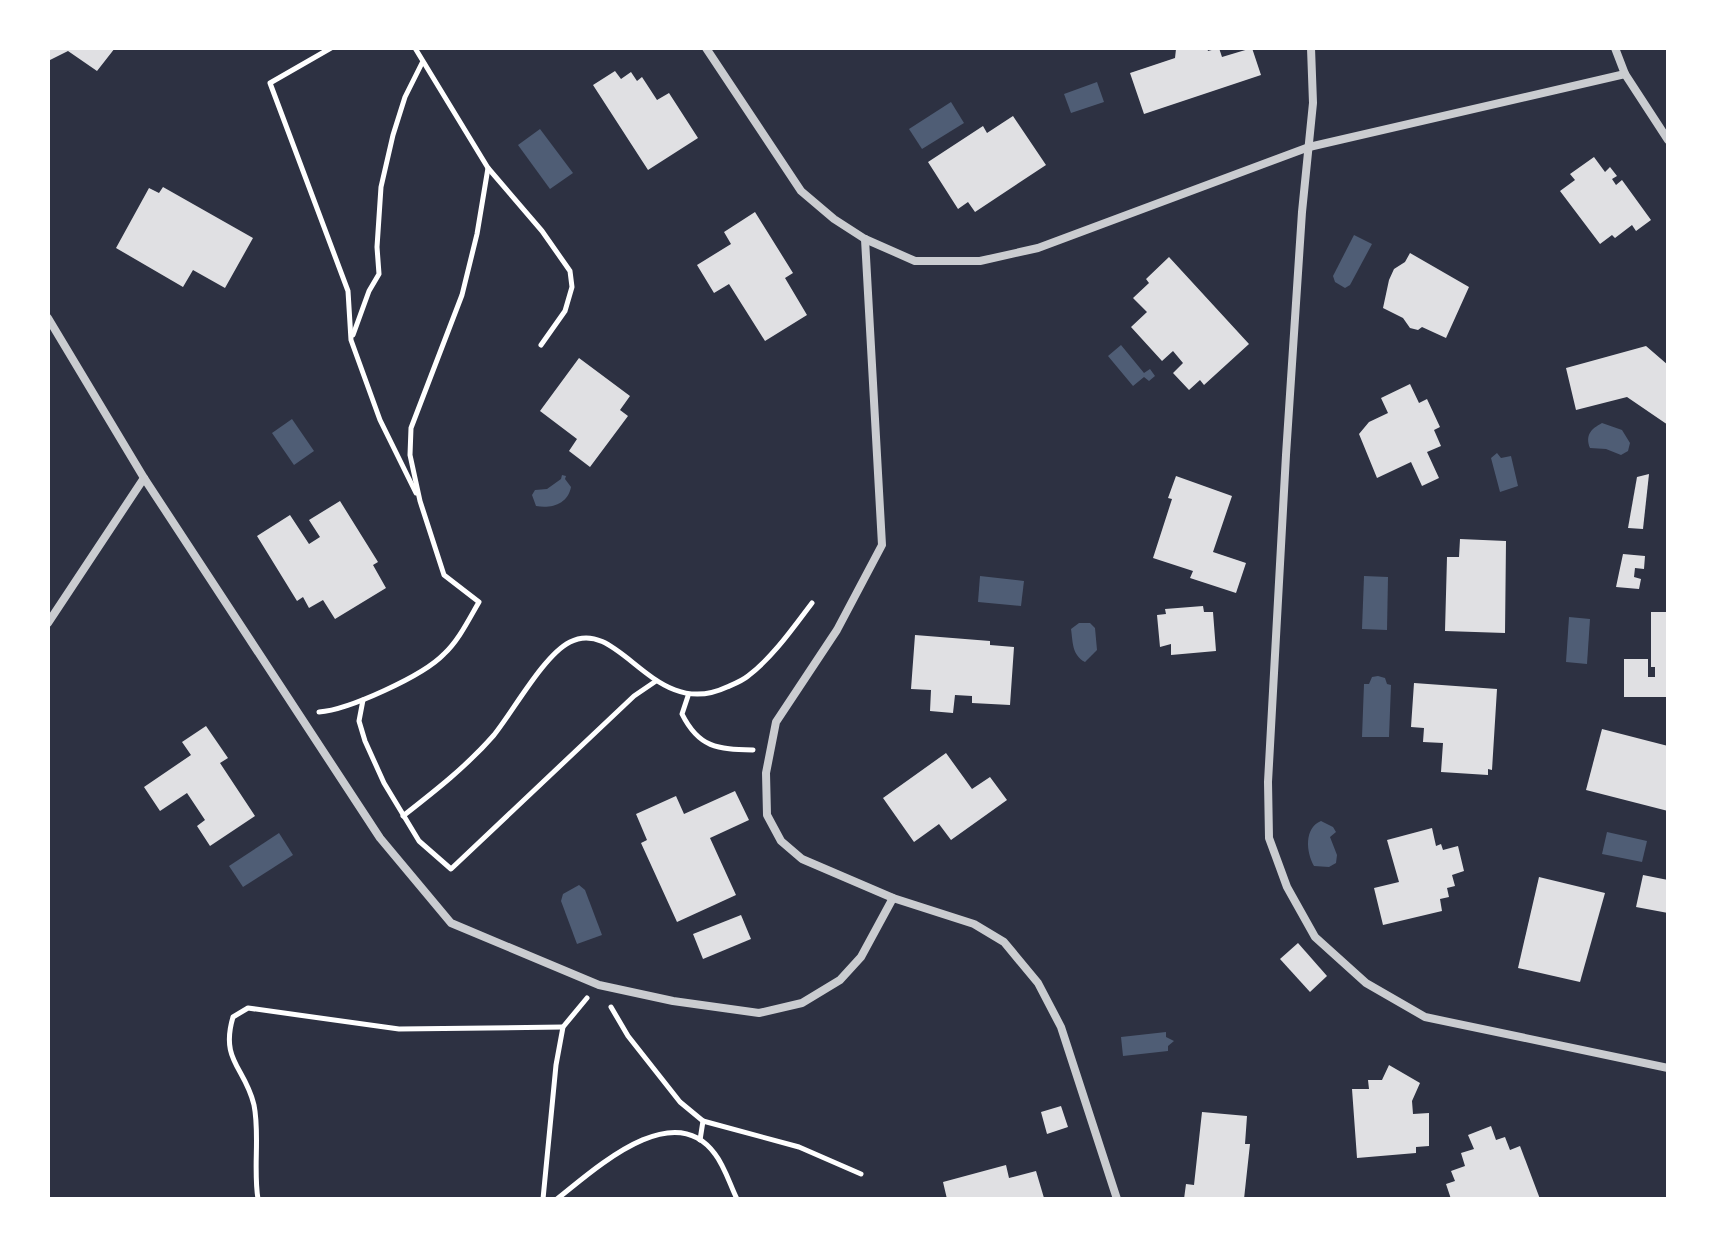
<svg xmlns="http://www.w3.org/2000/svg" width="1716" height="1247" font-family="Poppins,sans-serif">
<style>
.water{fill:#4f5d75}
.building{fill:#e0e0e3}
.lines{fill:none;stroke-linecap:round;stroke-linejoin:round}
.path{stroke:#fff;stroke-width:5}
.minor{stroke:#caccd0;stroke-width:8}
</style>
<rect width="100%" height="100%" fill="#2d3142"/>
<g class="water">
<path d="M1097,82L1104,102L1071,113L1064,94Z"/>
<path d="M951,102L964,123L922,149L909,129Z"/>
<path d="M540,129L573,173L550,189L518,145Z"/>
<path d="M1354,235L1372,244L1350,285L1345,288L1335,282L1333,276Z"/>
<path d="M1121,345L1144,373L1150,369L1155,376L1149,381L1144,377L1133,386L1108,356Z"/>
<path d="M292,419L314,451L294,465L272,433Z"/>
<path d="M1602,423L1622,430L1630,443L1628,451L1621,455L1606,449L1590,448C1585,435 1591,429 1602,423Z"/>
<path d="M1497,453L1501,458L1511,456L1518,486L1500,492L1491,458Z"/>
<path d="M562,475L566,476L565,479L571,487C568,504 551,509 536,506L532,495L535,490L547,489L561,479Z"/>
<path d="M980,576L1024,581L1021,606L978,602Z"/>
<path d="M1364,576L1388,577L1387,630L1362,629Z"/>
<path d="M1569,617L1590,619L1587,664L1566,662Z"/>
<path d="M1079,623H1090L1095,628L1097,650L1085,662C1072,655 1073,643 1071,629Z"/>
<path d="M1378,676L1385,678L1387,684L1391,685L1389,737H1362L1364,684H1369L1372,677Z"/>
<path d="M1321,821L1333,827L1336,832L1330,837L1337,855L1336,863L1329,867L1314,866C1306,852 1304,828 1321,821Z"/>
<path d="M1607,832L1647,841L1642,862L1602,854Z"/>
<path d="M279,833L293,855L243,887L229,866Z"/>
<path d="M579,885L585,890L602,935L577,944L561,901L563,894Z"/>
<path d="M1166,1032V1037L1174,1041L1168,1046V1051L1123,1056L1121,1037Z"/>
</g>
<g class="building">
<path d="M48,48H115L97,71L68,51L48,61Z"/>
<path d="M1179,48H1207L1208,51L1219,48L1222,57L1252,48L1261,75L1144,114L1130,73L1175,58L1176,49Z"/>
<path d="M615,71L621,79L631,72L637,81L642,77L657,100L669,93L698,138L648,170L593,85Z"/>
<path d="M1013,116L1046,165L975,212L968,202L958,209L928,162L983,126L987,133Z"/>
<path d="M1594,157L1605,172L1610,167L1617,176L1612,179L1616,185L1622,180L1651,220L1636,231L1632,225L1615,238L1612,235L1600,244L1560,191L1575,180L1570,174Z"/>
<path d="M163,187L253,238L225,288L193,270L183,287L116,248L149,188L159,193Z"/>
<path d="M755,212L793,273L785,278L807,315L765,341L729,284L714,293L697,265L731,244L724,232Z"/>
<path d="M1410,253L1469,287L1446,338L1422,327L1418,330L1410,328L1403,318L1383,308L1389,280L1394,269L1405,262Z"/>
<path d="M1169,257L1249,344L1204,385L1200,380L1189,390L1173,373L1183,363L1173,351L1162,361L1131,327L1147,312L1133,298L1149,283L1146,279Z"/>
<path d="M1646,346L1668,365V425L1627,397L1576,410L1566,368Z"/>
<path d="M579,358L630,396L620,410L628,416L590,467L569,451L577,439L540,411Z"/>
<path d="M1410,384L1419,403L1427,399L1440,427L1434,430L1441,446L1427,452L1439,478L1422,486L1411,462L1377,478L1359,434L1369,422L1388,413L1381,398Z"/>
<path d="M1649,474L1643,529L1628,528L1637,477Z"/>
<path d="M1176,476L1232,496L1213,552L1246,563L1236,593L1190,578L1193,571L1153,558L1172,499L1168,498Z"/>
<path d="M340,501L378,562L373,565L386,588L335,619L323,600L309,608L303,597L297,601L257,536L290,515L309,544L320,537L309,520Z"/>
<path d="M1460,539L1506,541L1505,633L1445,631L1447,557H1459Z"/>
<path d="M1623,554L1645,556L1644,569L1635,568L1634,577L1641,579L1639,589L1616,587Z"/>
<path d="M1203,606L1204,612H1213L1216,651L1171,655V644L1160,647L1157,615L1166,614L1165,609Z"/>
<path d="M1651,612H1668V697H1624V659H1648V677H1655V667H1651Z"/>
<path d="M915,635L990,641V645L1014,647L1010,705L972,703V696L955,695L953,713L930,711L931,690L911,689Z"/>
<path d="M1414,683L1497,689L1492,770L1488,769V775L1441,772L1443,743L1423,742L1424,728L1411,727Z"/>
<path d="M206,726L228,758L220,763L255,816L210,846L197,826L205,820L187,793L160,811L144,787L191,755L182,742Z"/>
<path d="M1602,729L1668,746V811L1586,790Z"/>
<path d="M946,753L972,789L990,777L1007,800L951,840L939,824L914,842L883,798Z"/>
<path d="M735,791L749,820L710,838L736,895L677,922L641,843L647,840L636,814L676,796L684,814Z"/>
<path d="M1432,828L1436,846L1441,844L1443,850L1458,846L1464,871L1452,875L1455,886L1447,888L1449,897L1440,899L1442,911L1383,925L1374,888L1399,882L1387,840Z"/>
<path d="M1643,875L1668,880V913L1636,907Z"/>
<path d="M1539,877L1605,893L1580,982L1518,968Z"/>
<path d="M741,915L751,939L703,959L693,934Z"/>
<path d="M1298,943L1327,976L1310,992L1280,959Z"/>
<path d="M1389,1065L1420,1083L1412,1101L1413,1114L1429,1113V1146L1416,1147V1153L1357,1158L1352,1089H1369L1368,1080H1382Z"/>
<path d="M1061,1106L1068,1127L1047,1134L1041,1112Z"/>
<path d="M1202,1112L1247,1116L1245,1144H1250L1244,1199H1184L1186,1184L1194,1185Z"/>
<path d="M1491,1126L1496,1140L1505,1137L1510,1150L1520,1146L1540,1199H1451L1446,1184L1455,1181L1451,1171L1465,1166L1461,1153L1474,1149L1468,1135Z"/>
<path d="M1006,1165L1009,1178L1036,1171L1044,1198L947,1199L943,1182Z"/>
</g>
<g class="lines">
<g class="path">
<path d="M331,48L270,83L348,291L351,340L380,420L416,493"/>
<path d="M415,48L488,168L542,231L570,271L572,287L565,311L541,345"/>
<path d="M353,335L369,291L379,274L377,247L381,187L393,135L405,97L422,63"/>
<path d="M688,696L682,714C699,748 717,749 753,750"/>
<path d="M363,700L359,721L365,741L384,783L419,841L451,869L634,696L656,681"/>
<path d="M319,712C348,710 423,676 444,654C459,640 469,619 479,602L444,575L420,501L410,455L411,428L462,295L477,234L488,168"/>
<path d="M403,816C435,791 467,766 494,735C514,710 544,655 570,642C620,616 653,722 727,687C734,684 742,681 748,676C773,657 793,628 812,603"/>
<path d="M611,1007L628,1036L680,1102L703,1121L799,1147L861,1174"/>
<path d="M700,1140L703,1121"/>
<path d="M258,1199C253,1169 260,1134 254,1105C245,1067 220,1061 233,1017L248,1008L399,1029L563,1027"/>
<path d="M543,1199L556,1065L563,1027L587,998"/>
<path d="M557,1199C594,1170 673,1096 715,1154C725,1167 730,1185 737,1199"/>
</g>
<g class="minor">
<path d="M706,48L801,191L834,219L865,239L915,261H980L1038,248L1309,147L1625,74"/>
<path d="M1311,48L1313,103L1302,212L1286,455L1268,782L1269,838L1287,887L1315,937L1366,983L1425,1017L1668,1068"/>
<path d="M1615,48L1625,74L1668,140"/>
<path d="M865,239L882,545L837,630L776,722L766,773L767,815L781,841L802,859L893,898L974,924L1004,942L1038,983L1061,1027L1117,1199"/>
<path d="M48,318L144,478L380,838L451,923L599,985L673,1001L759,1013L802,1003L840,980L861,957L893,898"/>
<path d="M48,623L144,478"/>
</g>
</g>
<rect width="1716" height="1247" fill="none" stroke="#ffffff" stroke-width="100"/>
</svg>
